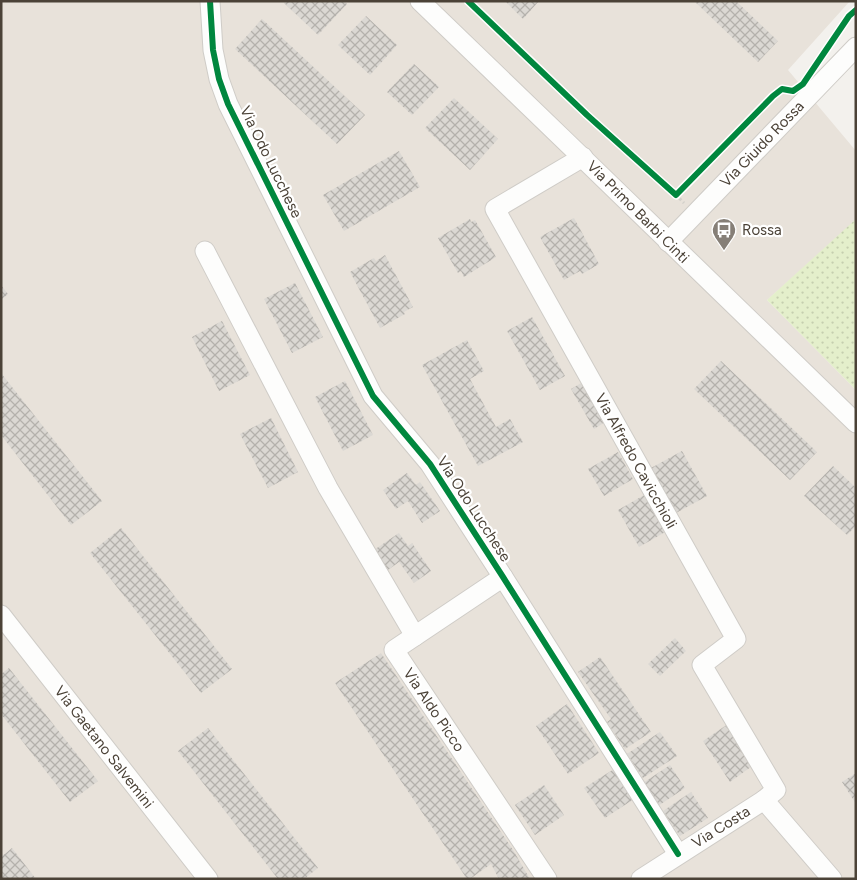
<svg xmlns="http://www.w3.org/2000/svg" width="857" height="880" font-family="Figtree,sans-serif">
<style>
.residential{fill:#e8e2da}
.park{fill:url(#park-dots)}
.building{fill:url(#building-cross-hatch)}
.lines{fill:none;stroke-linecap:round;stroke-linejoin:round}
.minor-casing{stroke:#cfccc7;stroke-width:21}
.path{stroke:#d3d1cb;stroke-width:3;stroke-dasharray:2.5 2.5;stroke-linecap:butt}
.minor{stroke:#fdfdfc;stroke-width:19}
.cycleway-casing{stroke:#fff;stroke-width:9}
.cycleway{stroke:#00873e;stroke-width:6}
.labels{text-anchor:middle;stroke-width:4.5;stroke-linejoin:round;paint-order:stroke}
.street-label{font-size:15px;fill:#4b4237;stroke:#fff}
.poi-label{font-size:15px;fill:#4b4237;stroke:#fff;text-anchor:start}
</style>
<defs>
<pattern id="park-dots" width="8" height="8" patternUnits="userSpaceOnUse" patternTransform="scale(1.25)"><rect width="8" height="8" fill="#e4efcb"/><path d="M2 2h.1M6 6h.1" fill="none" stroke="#c5ceaf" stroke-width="1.8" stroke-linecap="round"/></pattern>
<pattern id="building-cross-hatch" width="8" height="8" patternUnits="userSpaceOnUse" patternTransform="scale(1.25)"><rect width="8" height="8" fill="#dbd8d3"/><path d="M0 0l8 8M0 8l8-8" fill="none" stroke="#b4b1ac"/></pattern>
</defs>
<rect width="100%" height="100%" fill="#f3f1ed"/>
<path class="residential" d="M1,1H850L788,70L856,151V222L767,300L856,390V879H1Z"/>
<path class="park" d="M856,219V390L767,300Z"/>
<g class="building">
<path d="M285,1H344L347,4L318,35L284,3Z"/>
<path d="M505,1H539L523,19Z"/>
<path d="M694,1H736L778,41L758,62Z"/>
<path d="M366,16L397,45L370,75L338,45Z"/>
<path d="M262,19L365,115L337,144L235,49Z"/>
<path d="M414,64L439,87L412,115L387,92Z"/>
<path d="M454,98L498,139L470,170L425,128Z"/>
<path d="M399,151L420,187L344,231L323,195Z"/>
<path d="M574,218L599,264L582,274L580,271L564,280L540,237Z"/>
<path d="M470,219L471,222L475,220L496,257L464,277L461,271L458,273L438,238Z"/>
<path d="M385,255L413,307L404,312L405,314L380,328L350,272L374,258L376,261Z"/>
<path d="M295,283L323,337L292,353L264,299Z"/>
<path d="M1,285L8,294L1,300Z"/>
<path d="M532,317L565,376L540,390L507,331Z"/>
<path d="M222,321L250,375L219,391L192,337Z"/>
<path d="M467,340L484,371L470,379L496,427L510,419L523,442L478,466L422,365Z"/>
<path d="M721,361L817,452L790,480L694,389Z"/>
<path d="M1,373L102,501L71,525L1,435Z"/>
<path d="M588,379L610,419L594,429L571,389Z"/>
<path d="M345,381L373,435L343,451L315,397Z"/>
<path d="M271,418L298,472L268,488L240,434Z"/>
<path d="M682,451L707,496L676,513L651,468Z"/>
<path d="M618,452L633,479L604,496L588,469Z"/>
<path d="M833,466L856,488V526L847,535L804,496Z"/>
<path d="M407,473L416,485L420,482L440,511L422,523L408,501L396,509L383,490Z"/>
<path d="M646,494L667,531L639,547L618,510Z"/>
<path d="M121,528L232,669L201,693L90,553Z"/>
<path d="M399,533L408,546L412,543L431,571L414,583L399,562L388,570L374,550Z"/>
<path d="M675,638L686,651L660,676L648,664Z"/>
<path d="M381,653L513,850L530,879H499L491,864L470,879H467L335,683Z"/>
<path d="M600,657L651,732L625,749L607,722L611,719L578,672Z"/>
<path d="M9,668L98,781L70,802L1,714V674Z"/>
<path d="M567,704L599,753L568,774L536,726Z"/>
<path d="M728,724L755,764L730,782L703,741Z"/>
<path d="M208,728L318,868L304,879H278L178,751Z"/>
<path d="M660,732L677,756L643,778L627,754Z"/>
<path d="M670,765L685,788L658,806L643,783Z"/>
<path d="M614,769L634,799L605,818L584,788Z"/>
<path d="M856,773V804L842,782Z"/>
<path d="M544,785L564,815L535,835L515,805Z"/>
<path d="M691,792L708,818L680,836L663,811Z"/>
<path d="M12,848L36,879H1V857Z"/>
</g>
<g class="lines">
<g class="minor-casing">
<g id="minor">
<path d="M210,1L213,50L219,79L228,104L373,396L430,464L503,577L678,854"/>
<path d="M420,1C566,141 710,282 856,423"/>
<path d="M583,157L495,209L736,639L702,665L776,790L764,800L641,879"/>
<path d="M668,242L856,47"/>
<path d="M205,251L328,488L415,636"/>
<path d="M503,577L394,650L547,879"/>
<path d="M1,615L208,879"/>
<path d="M764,800L832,879"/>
</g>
</g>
<path class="path" d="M676,195L684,203"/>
<use href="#minor" class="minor"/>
<g class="cycleway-casing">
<g id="cycleway">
<path d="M210,1L213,50L219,79L228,104L373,396L430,464L503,577L678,854"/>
<path d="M468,1L587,115L676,195L773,96L782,89L793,91L803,84L849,16L856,10"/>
</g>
</g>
<use href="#cycleway" class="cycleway"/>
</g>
<defs>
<g id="bus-pin" transform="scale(1.25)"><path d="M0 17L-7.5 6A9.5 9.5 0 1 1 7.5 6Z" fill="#867f77" stroke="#fff"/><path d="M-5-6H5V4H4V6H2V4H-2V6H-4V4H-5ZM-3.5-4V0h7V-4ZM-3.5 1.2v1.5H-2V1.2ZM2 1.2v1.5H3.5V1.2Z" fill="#fff"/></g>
</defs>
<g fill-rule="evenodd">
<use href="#bus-pin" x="724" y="230"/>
</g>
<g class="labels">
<g class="street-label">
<text transform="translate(762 144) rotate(-46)" y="5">Via Giuido Rossa</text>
<text transform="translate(271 162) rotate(64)" y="5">Via Odo Lucchese</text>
<text transform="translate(638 212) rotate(45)" y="5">Via Primo Barbi Cinti</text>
<text transform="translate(636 461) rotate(61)" y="5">Via Alfredo Cavicchioli</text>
<text transform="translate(474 509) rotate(57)" y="5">Via Odo Lucchese</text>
<text transform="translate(434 710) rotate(56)" y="5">Via Aldo Picco</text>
<text transform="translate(104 747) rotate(52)" y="5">Via Gaetano Salvemini</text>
<text transform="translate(721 827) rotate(-32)" y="5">Via Costa</text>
</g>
<g class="poi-label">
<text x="742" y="235">Rossa</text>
</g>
</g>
<rect width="857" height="880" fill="none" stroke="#4b4237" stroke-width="5"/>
</svg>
